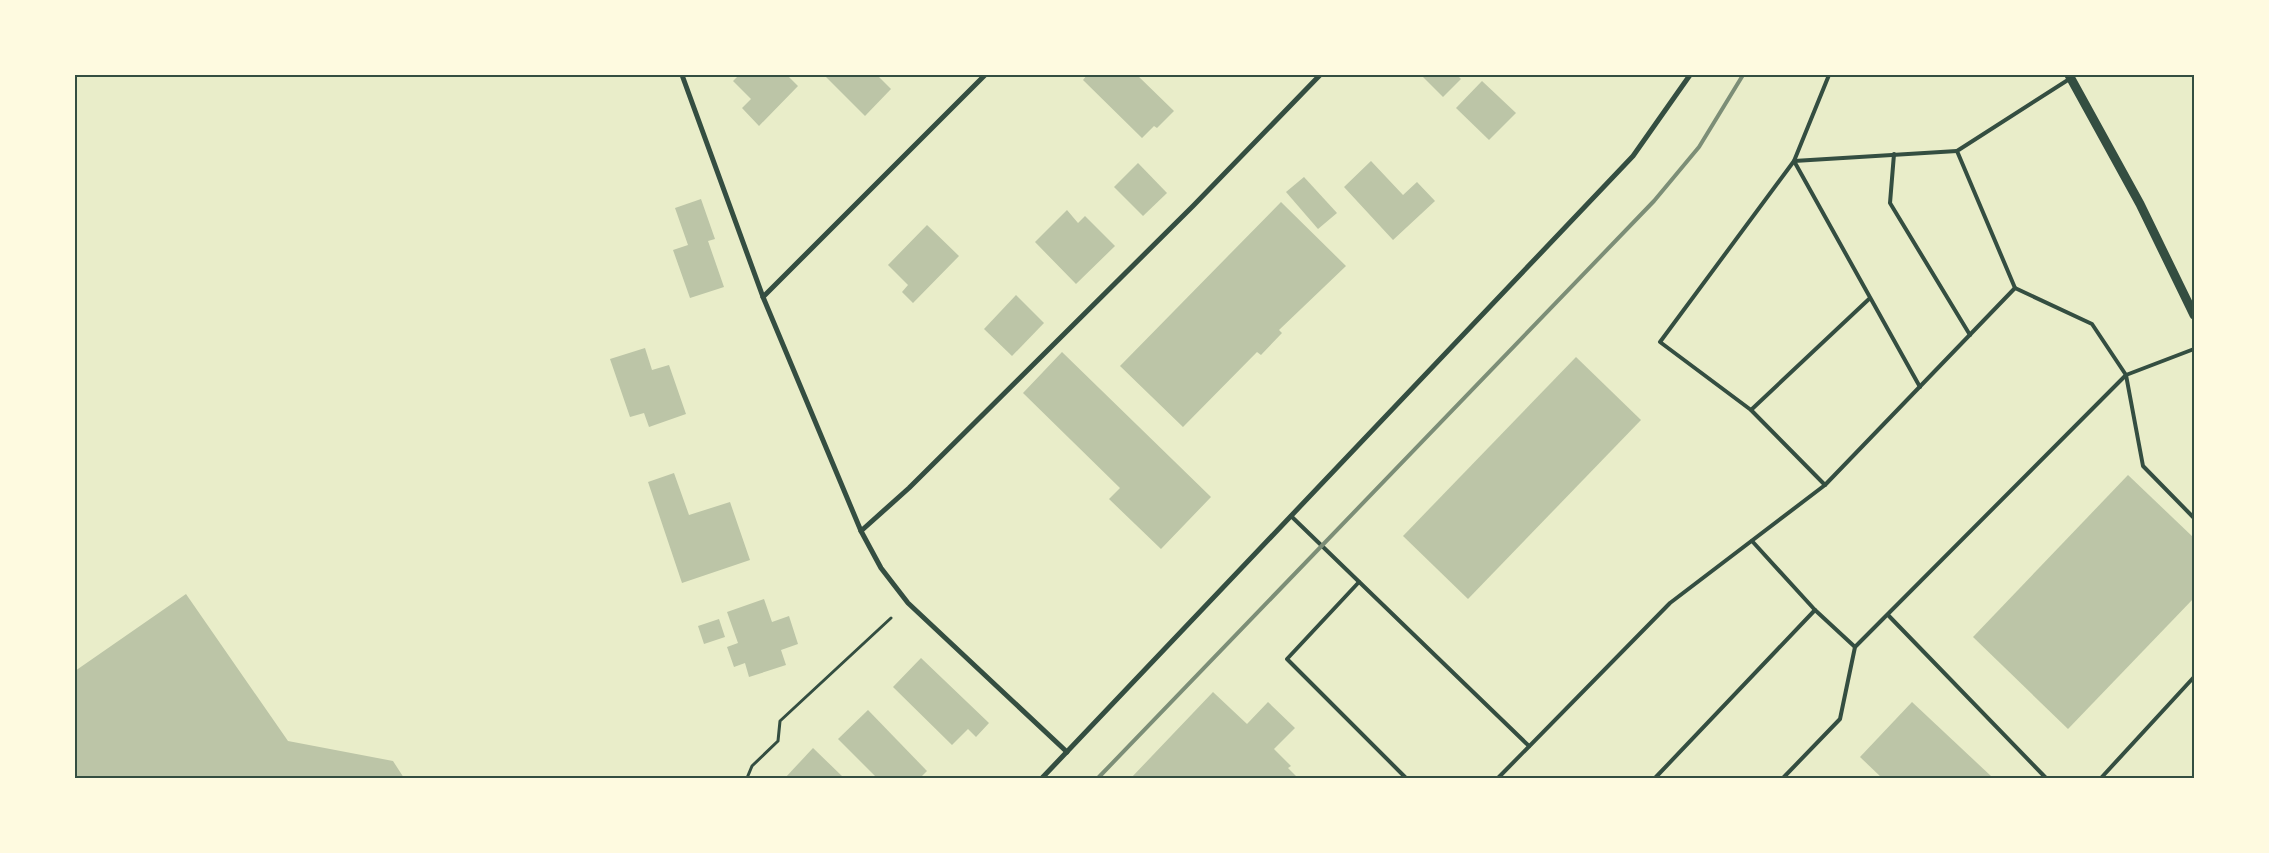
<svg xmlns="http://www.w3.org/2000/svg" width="2269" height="853" font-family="Cabin,sans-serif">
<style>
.building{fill:#bcc5a7}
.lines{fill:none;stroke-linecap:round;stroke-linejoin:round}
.path{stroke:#344e41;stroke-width:3}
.service{stroke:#344e41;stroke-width:4}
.minor{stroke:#344e41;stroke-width:5}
.tertiary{stroke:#344e41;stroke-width:9}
.rail{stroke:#7c8e77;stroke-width:4}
.neatline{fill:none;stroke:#344e41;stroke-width:2}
</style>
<rect width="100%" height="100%" fill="#e9edc9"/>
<g class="building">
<path d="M739,75H787L798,86L759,126L742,108L751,99L733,81Z"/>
<path d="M824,75H877L891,89L865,116Z"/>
<path d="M1087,75H1137L1174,111L1157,128L1154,126L1142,138L1083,80Z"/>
<path d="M1421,75H1457L1461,79L1443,97Z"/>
<path d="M1482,81L1516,113L1489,140L1456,108Z"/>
<path d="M1371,161L1403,195L1417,182L1435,201L1393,240L1344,187Z"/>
<path d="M1138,163L1167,193L1143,216L1114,187Z"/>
<path d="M1304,177L1337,213L1318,229L1286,192Z"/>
<path d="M701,199L715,239L708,241L724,287L690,298L673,250L688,245L675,208Z"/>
<path d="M1281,202L1346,266L1279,330L1282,333L1261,355L1257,352L1183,427L1120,366Z"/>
<path d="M1067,210L1078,223L1085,216L1115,246L1076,284L1035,242Z"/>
<path d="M927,225L959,256L913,303L902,292L908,285L888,265Z"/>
<path d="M1016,295L1044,323L1012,356L984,329Z"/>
<path d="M645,348L652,370L669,365L686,414L649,427L644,413L630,417L610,359Z"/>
<path d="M1062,352L1211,497L1161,549L1109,499L1120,488L1023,393Z"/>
<path d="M1576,357L1641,420L1468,599L1403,536Z"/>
<path d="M674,473L689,515L730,502L750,560L682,583L648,482Z"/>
<path d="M2128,475L2194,538V598L2068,729L1973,637Z"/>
<path d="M186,594L288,741L393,761L404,778H75V671Z"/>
<path d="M764,599L772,622L789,616L798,644L781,650L786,665L749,677L745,663L734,667L727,647L738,643L727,612Z"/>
<path d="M719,619L725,637L704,644L698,626Z"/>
<path d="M921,658L989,723L976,737L968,729L952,745L893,687Z"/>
<path d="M1213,692L1247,724L1268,702L1295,728L1274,749L1291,766L1288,768L1298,778H1131Z"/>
<path d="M1912,702L1992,777L1991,778H1882L1860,757Z"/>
<path d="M868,710L927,771L920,778H877L838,739Z"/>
<path d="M813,748L844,778H785Z"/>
</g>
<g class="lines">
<path class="path" d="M747,778L752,766L778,741L780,721L891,618"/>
<g class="service">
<path d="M1829,75L1794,161L1920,387"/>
<path d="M2071,78L1957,151L2015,288L2092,324L2126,375L2143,466L2194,518"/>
<path d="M1894,154L1890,203L1970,335"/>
<path d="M1751,410L1869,299"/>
<path d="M1825,485L1751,410L1660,342L1794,161L1957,151"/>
<path d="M1291,516L1529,746"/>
<path d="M1752,541L1815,610L1855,647"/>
<path d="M1359,582L1287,659L1406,778"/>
<path d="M1888,615L2046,778"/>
<path d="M1498,778L1670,603L1825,485L2015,288"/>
<path d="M1655,778L1815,610"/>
<path d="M1783,778L1840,719L1855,647L2126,375L2194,349"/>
<path d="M2101,778L2194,677"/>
</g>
<g class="minor">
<path d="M682,75L763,297L861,531L881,568L908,603L1067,752"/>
<path d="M763,297L985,75"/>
<path d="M861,531L909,488L1193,206L1320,75"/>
<path d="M1042,778L1633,156L1690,75"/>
</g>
<path class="tertiary" d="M2069,75L2140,204L2194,315"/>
<path class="rail" d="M1098,778L1654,201L1699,147L1743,75"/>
</g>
<rect width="2269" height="853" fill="none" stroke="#fefae0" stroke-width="152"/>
<rect x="76" y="76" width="2117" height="701" class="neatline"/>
</svg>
